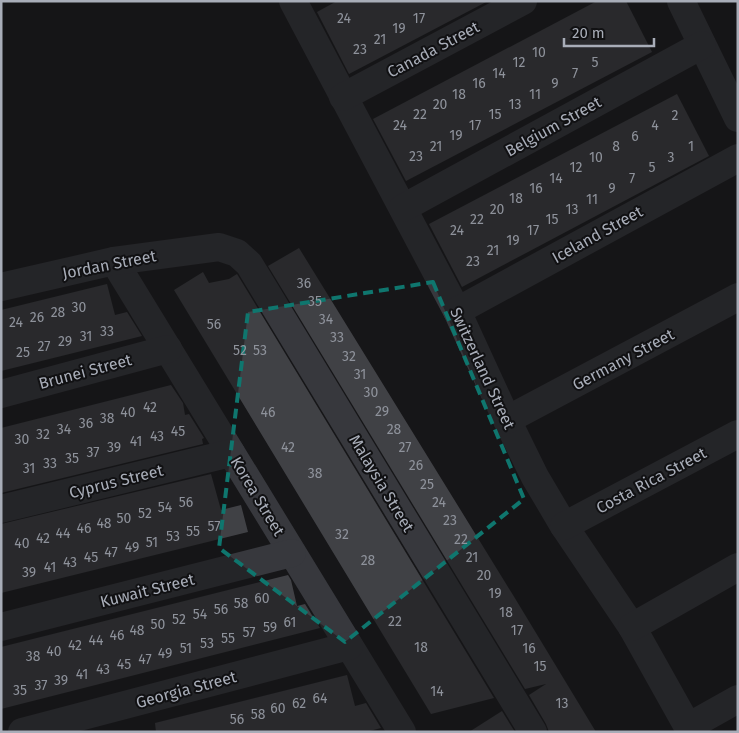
<svg xmlns="http://www.w3.org/2000/svg" width="739" height="733" font-family="'Fira Sans',sans-serif">
<style>
.building{fill:#404145}
.lines{fill:none;stroke-linecap:round;stroke-linejoin:round}
.minor{stroke:#37383d;stroke-width:28}
.marked{fill:none;stroke:#0f766e;stroke-width:4;stroke-dasharray:10 6;stroke-linejoin:round}
.labels{text-anchor:middle;stroke-width:4;stroke-linejoin:round;paint-order:stroke}
.number-label{font-size:14px;fill:#8e929b}
.street-label{font-size:16px;fill:#a8adb8;stroke:#111113}
</style>
<rect width="100%" height="100%" fill="#161618"/>
<g class="building">
<path d="M337,1H488L349,74L317,12Z"/>
<path d="M597,1H626L652,52L406,181L373,119Z"/>
<path d="M677,94L709,156L462,287L429,224Z"/>
<path d="M299,248L513,595L596,732H549L546,724L529,695L546,684L525,689L268,266Z"/>
<path d="M203,272L209,283L229,279L237,274L494,698L431,714L174,290Z"/>
<path d="M107,284L115,315L127,312L142,336L1,371V310Z"/>
<path d="M171,385L183,403L185,415L189,414L204,438L202,439L203,444L1,493V428Z"/>
<path d="M211,474L221,510L241,505L248,532L1,593V524Z"/>
<path d="M288,575L291,580L297,606L305,604L320,628L1,709V647Z"/>
<path d="M347,675L355,706L366,703L381,728L366,732H156L155,723Z"/>
<path d="M502,711L515,732H469Z"/>
</g>
<g class="lines">
<g class="minor">
<path d="M293,1L457,311L507,420L535,477L564,526L632,627L688,727L738,699"/>
<path d="M681,1L738,118"/>
<path d="M343,97L523,1"/>
<path d="M403,208L702,45"/>
<path d="M114,261L402,732"/>
<path d="M1,287L114,261L219,247L237,253L249,264L533,732"/>
<path d="M457,311L738,158"/>
<path d="M1,394L168,349"/>
<path d="M507,420L738,297"/>
<path d="M1,509L231,453"/>
<path d="M564,526L738,434"/>
<path d="M1,627L292,553"/>
<path d="M632,627L738,567"/>
<path d="M22,732L349,646"/>
</g>
</g>
<path d="M0 0H739V733H0ZM433,282L524,499L345,642L219,548L248,312Z" fill="#161618" fill-opacity=".55" fill-rule="evenodd"/>
<path class="marked" d="M433,282L524,499L345,642L219,548L248,312Z"/>
<g class="labels">
<g class="number-label">
<text x="344" y="23">24</text>
<text x="419" y="23">17</text>
<text x="399" y="33">19</text>
<text x="380" y="44">21</text>
<text x="360" y="54">23</text>
<text x="539" y="57">10</text>
<text x="519" y="67">12</text>
<text x="595" y="67">5</text>
<text x="499" y="78">14</text>
<text x="575" y="78">7</text>
<text x="479" y="88">16</text>
<text x="555" y="88">9</text>
<text x="459" y="99">18</text>
<text x="535" y="99">11</text>
<text x="440" y="109">20</text>
<text x="515" y="109">13</text>
<text x="420" y="119">22</text>
<text x="495" y="119">15</text>
<text x="675" y="120">2</text>
<text x="400" y="130">24</text>
<text x="475" y="130">17</text>
<text x="655" y="130">4</text>
<text x="456" y="140">19</text>
<text x="635" y="141">6</text>
<text x="436" y="151">21</text>
<text x="616" y="151">8</text>
<text x="691" y="151">1</text>
<text x="416" y="161">23</text>
<text x="596" y="162">10</text>
<text x="671" y="162">3</text>
<text x="576" y="172">12</text>
<text x="652" y="172">5</text>
<text x="556" y="183">14</text>
<text x="632" y="183">7</text>
<text x="536" y="193">16</text>
<text x="612" y="193">9</text>
<text x="516" y="203">18</text>
<text x="592" y="204">11</text>
<text x="497" y="214">20</text>
<text x="572" y="214">13</text>
<text x="477" y="224">22</text>
<text x="552" y="224">15</text>
<text x="457" y="235">24</text>
<text x="533" y="235">17</text>
<text x="513" y="245">19</text>
<text x="493" y="255">21</text>
<text x="473" y="266">23</text>
<text x="304" y="288">36</text>
<text x="315" y="306">35</text>
<text x="79" y="312">30</text>
<text x="58" y="317">28</text>
<text x="37" y="322">26</text>
<text x="326" y="324">34</text>
<text x="16" y="327">24</text>
<text x="214" y="329">56</text>
<text x="107" y="336">33</text>
<text x="86" y="341">31</text>
<text x="337" y="342">33</text>
<text x="65" y="346">29</text>
<text x="44" y="351">27</text>
<text x="240" y="355">52</text>
<text x="260" y="355">53</text>
<text x="23" y="357">25</text>
<text x="349" y="361">32</text>
<text x="360" y="379">31</text>
<text x="371" y="397">30</text>
<text x="150" y="412">42</text>
<text x="382" y="416">29</text>
<text x="128" y="417">40</text>
<text x="268" y="417">46</text>
<text x="107" y="423">38</text>
<text x="86" y="428">36</text>
<text x="64" y="434">34</text>
<text x="394" y="434">28</text>
<text x="178" y="436">45</text>
<text x="43" y="439">32</text>
<text x="157" y="441">43</text>
<text x="22" y="444">30</text>
<text x="136" y="446">41</text>
<text x="114" y="452">39</text>
<text x="288" y="452">42</text>
<text x="405" y="452">27</text>
<text x="93" y="457">37</text>
<text x="72" y="463">35</text>
<text x="50" y="468">33</text>
<text x="416" y="470">26</text>
<text x="29" y="473">31</text>
<text x="315" y="478">38</text>
<text x="427" y="489">25</text>
<text x="186" y="507">56</text>
<text x="439" y="507">24</text>
<text x="165" y="512">54</text>
<text x="145" y="518">52</text>
<text x="124" y="523">50</text>
<text x="450" y="525">23</text>
<text x="104" y="528">48</text>
<text x="214" y="531">57</text>
<text x="84" y="533">46</text>
<text x="193" y="536">55</text>
<text x="63" y="538">44</text>
<text x="342" y="539">32</text>
<text x="173" y="541">53</text>
<text x="43" y="543">42</text>
<text x="461" y="544">22</text>
<text x="152" y="547">51</text>
<text x="22" y="548">40</text>
<text x="132" y="552">49</text>
<text x="111" y="557">47</text>
<text x="91" y="562">45</text>
<text x="472" y="562">21</text>
<text x="368" y="565">28</text>
<text x="70" y="567">43</text>
<text x="50" y="572">41</text>
<text x="29" y="577">39</text>
<text x="484" y="580">20</text>
<text x="495" y="598">19</text>
<text x="262" y="603">60</text>
<text x="241" y="608">58</text>
<text x="221" y="614">56</text>
<text x="506" y="617">18</text>
<text x="200" y="619">54</text>
<text x="179" y="624">52</text>
<text x="395" y="626">22</text>
<text x="290" y="627">61</text>
<text x="158" y="629">50</text>
<text x="270" y="632">59</text>
<text x="137" y="635">48</text>
<text x="517" y="635">17</text>
<text x="249" y="637">57</text>
<text x="117" y="640">46</text>
<text x="228" y="643">55</text>
<text x="96" y="645">44</text>
<text x="207" y="648">53</text>
<text x="75" y="650">42</text>
<text x="421" y="652">18</text>
<text x="186" y="653">51</text>
<text x="529" y="653">16</text>
<text x="54" y="656">40</text>
<text x="165" y="658">49</text>
<text x="33" y="661">38</text>
<text x="145" y="664">47</text>
<text x="124" y="669">45</text>
<text x="540" y="671">15</text>
<text x="103" y="674">43</text>
<text x="82" y="679">41</text>
<text x="61" y="685">39</text>
<text x="41" y="690">37</text>
<text x="20" y="695">35</text>
<text x="437" y="696">14</text>
<text x="320" y="703">64</text>
<text x="299" y="708">62</text>
<text x="562" y="708">13</text>
<text x="278" y="713">60</text>
<text x="258" y="719">58</text>
<text x="237" y="724">56</text>
</g>
<g class="street-label">
<text transform="translate(433 49) rotate(-28)" y="6">Canada Street</text>
<text transform="translate(553 126) rotate(-29)" y="6">Belgium Street</text>
<text transform="translate(597 234) rotate(-29)" y="6">Iceland Street</text>
<text transform="translate(109 264) rotate(-11)" y="6">Jordan Street</text>
<text transform="translate(623 359) rotate(-28)" y="6">Germany Street</text>
<text transform="translate(483 368) rotate(65)" y="6">Switzerland Street</text>
<text transform="translate(85 371) rotate(-15)" y="6">Brunei Street</text>
<text transform="translate(651 480) rotate(-28)" y="6">Costa Rica Street</text>
<text transform="translate(116 481) rotate(-14)" y="6">Cyprus Street</text>
<text transform="translate(382 483) rotate(59)" y="6">Malaysia Street</text>
<text transform="translate(258 496) rotate(59)" y="6">Korea Street</text>
<text transform="translate(147 590) rotate(-14)" y="6">Kuwait Street</text>
<text transform="translate(186 689) rotate(-15)" y="6">Georgia Street</text>
</g>
</g>
<rect width="739" height="733" fill="none" stroke="#a8adb8" stroke-width="5"/>
<path d="M564 38v8h90v-8" fill="none" stroke="#a8adb8" stroke-width="2.5"/>
<text x="572" y="38" font-size="15" fill="#a8adb8" stroke="#111113" stroke-width="4" paint-order="stroke">20 m</text>
</svg>
